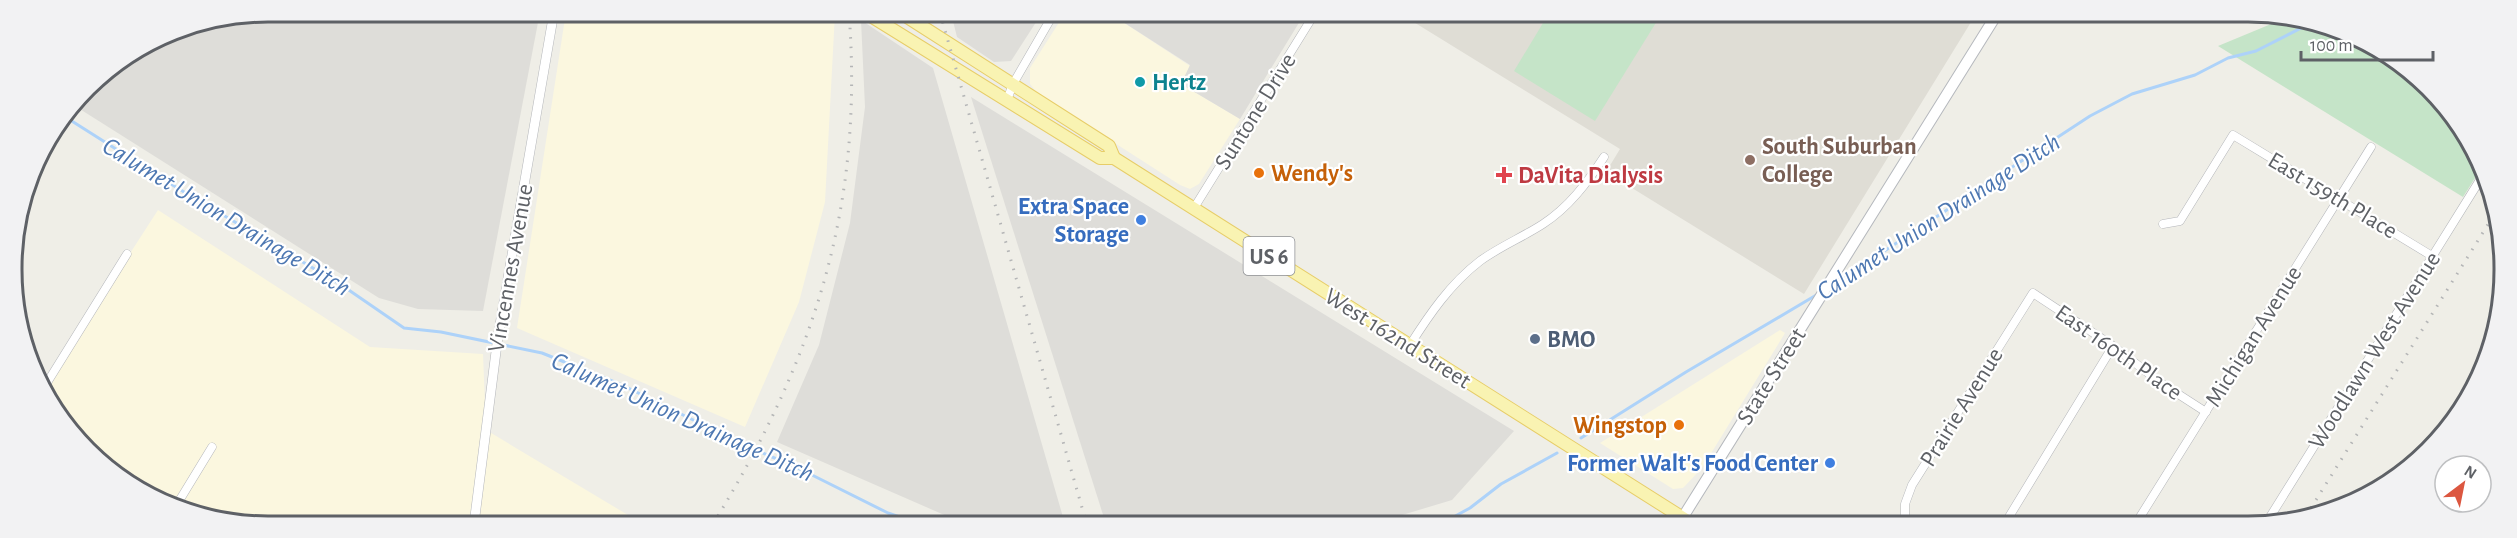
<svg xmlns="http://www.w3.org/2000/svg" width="2517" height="538" font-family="'Alegreya Sans',sans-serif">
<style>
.commercial{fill:#fbf7df}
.industrial{fill:#deddd9}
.education{fill:#dfddd5}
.green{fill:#c5e4c8}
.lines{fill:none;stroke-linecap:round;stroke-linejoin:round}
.stream{stroke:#add2f9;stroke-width:3}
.minor-casing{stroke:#b4b6ba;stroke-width:9}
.tertiary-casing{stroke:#b4b6ba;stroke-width:10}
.secondary-casing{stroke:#b5b8bd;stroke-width:12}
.primary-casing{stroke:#e7cd68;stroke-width:14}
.minor{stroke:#fff;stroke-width:8}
.tertiary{stroke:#fff;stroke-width:9}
.secondary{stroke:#fff;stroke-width:10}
.primary{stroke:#f9f3b2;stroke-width:12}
.rail{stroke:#b4b5b6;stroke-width:3;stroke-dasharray:1.5 8;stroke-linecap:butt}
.culture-dot{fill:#0f9aa8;stroke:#fff;stroke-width:2}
.education-dot{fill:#8d6e63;stroke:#fff;stroke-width:2}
.food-dot{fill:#e8710a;stroke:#fff;stroke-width:2}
.health-dot{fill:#e0444e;stroke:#fff;stroke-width:2}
.shop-dot{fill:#3f7fe0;stroke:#fff;stroke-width:2}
.service-dot{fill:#5c6f8a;stroke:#fff;stroke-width:2}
.labels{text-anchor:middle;stroke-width:4.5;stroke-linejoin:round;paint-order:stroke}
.shield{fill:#fff;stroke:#8e9094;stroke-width:1.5}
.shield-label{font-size:22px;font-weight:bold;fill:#5e6166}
.culture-label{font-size:24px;font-weight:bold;fill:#0d838f;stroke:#fff;text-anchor:start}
.street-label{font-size:24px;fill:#5e6166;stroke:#fff}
.education-label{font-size:24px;font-weight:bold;fill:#785e54;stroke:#fff;text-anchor:start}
.food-label{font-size:24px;font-weight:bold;fill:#c56008;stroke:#fff;text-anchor:start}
.health-label{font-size:24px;font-weight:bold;fill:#be3a42;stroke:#fff;text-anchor:start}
.shop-label{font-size:24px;font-weight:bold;fill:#366cbe;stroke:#fff;text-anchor:end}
.service-label{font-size:24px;font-weight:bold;fill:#4e5e75;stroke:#fff;text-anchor:start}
.water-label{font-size:26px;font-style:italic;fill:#4e78b2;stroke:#fff}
.rim{fill:none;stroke:#5e6166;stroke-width:3}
</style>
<rect width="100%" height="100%" fill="#efeee7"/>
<g class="commercial">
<path d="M566,12L835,13L825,202L799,302L745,427L517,328Z"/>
<path d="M1065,13H1109L1190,66L1181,84L1240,119L1199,184L1190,189L1180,185L1037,93L1030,84V68Z"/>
<path d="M158,210L370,347L483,354L486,430L643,524H236L155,499L76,438L45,385Z"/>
<path d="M1780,330L1785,333L1702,468L1683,488L1673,489L1600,443Z"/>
</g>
<g class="industrial">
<path d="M269,12H540L483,311L418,309L379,298L75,106L88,87L171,31Z"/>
<path d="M951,13H1042L1011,61L994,62L957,37Z"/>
<path d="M1109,13H1305L1240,119L1181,84L1190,65Z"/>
<path d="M861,20L933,68L1065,524H965L777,442L819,345L850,223L865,107Z"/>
<path d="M971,97L1514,431L1452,500L1369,525H1116L1105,521Z"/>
</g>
<path class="education" d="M1399,13L1976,14L1804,294L1606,172L1620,149Z"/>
<g class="green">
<path d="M1549,13H1662L1595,121L1514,71Z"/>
<path d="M2288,17L2376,46L2452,112L2480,170L2463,197L2218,46Z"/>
</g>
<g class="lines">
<g class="stream">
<path d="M67,118L179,189L340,284L404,328L441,332L542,353L622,385L740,443L800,469L888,513L920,524"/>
<path d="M1831,286L2090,116L2132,94L2195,75L2228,58L2256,51L2309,24"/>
<path d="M1581,438L1686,372L1818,294"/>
<path d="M1439,525L1470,508L1501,484L1557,453"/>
</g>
<g class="minor-casing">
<g id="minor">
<path d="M1007,100L1013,84L1054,13"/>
<path d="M1194,208L1315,13"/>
<path d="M2163,224L2180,221L2233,135L2432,256"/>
<path d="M1410,345C1429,315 1450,284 1480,261C1499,247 1523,237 1543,224C1569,207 1587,183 1604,157"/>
<path d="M45,386L127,254"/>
<path d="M176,506L212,447"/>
<path d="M1905,525V504L1912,485L2033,293L2113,346L2161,383L2206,412"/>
<path d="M1920,525H1928"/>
<path d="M2004,525L2113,346"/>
<path d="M2135,525L2371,147"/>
<path d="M2265,525L2483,175"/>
</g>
</g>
<g class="tertiary-casing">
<path id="tertiary" d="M474,524L498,336L554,12"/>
</g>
<g class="secondary-casing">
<path id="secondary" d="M1683,517L1997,14"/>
</g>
<g class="primary-casing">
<g id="primary">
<path d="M866,13L1100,158H1114L1694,525"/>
<path d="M901,13L1109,146L1114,158"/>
</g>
</g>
<use href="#minor" class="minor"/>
<use href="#tertiary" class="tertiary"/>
<use href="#secondary" class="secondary"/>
<use href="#primary" class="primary"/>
<g class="rail">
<path d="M940,13L1087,525"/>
<path d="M2306,516L2497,210"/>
<path d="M713,524C814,360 864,207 849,13"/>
</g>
</g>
<circle class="culture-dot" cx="1140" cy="82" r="6"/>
<circle class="education-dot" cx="1750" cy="160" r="6"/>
<g class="food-dot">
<circle cx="1259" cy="173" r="6"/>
<circle cx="1679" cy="425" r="6"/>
</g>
<path class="health-dot" d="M1501 166h6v6h6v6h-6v6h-6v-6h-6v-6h6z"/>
<g class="shop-dot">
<circle cx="1141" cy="220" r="6"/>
<circle cx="1830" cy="463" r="6"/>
</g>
<circle class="service-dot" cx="1535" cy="339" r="6"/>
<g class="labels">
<rect class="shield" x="1243.5" y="237" width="51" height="38" rx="4.5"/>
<g class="shield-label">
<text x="1269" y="264">US 6</text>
</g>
<g class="culture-label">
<text x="1152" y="90">Hertz</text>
</g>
<g class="street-label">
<text transform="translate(1255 111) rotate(-58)" y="8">Suntone Drive</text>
<text transform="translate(2333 195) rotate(31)" y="8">East 159th Place</text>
<text transform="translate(510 268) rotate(-80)" y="8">Vincennes Avenue</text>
<text transform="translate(2253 336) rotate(-58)" y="8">Michigan Avenue</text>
<text transform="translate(1398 338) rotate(32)" y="8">West 162nd Street</text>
<text transform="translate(2374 350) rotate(-58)" y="8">Woodlawn West Avenue</text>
<text transform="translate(2119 352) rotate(35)" y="8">East 160th Place</text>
<text transform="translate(1771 376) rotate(-58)" y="8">State Street</text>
<text transform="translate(1961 407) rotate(-58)" y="8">Prairie Avenue</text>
</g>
<g class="education-label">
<text x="1762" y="154">South Suburban<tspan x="1762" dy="28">College</tspan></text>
</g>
<g class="food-label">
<text x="1271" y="181">Wendy's</text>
<text x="1667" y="433" text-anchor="end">Wingstop</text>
</g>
<g class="health-label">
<text x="1518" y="183">DaVita Dialysis</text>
</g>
<g class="shop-label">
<text x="1129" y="214">Extra Space<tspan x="1129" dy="28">Storage</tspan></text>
<text x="1818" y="471">Former Walt's Food Center</text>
</g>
<g class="service-label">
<text x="1547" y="347">BMO</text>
</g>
<g class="water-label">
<text transform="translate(227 216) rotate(31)" y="9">Calumet Union Drainage Ditch</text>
<text transform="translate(1938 216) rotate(-33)" y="9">Calumet Union Drainage Ditch</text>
<text transform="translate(683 416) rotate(24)" y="9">Calumet Union Drainage Ditch</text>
</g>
</g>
<path d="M0 0H2517V538H0ZM268 22H2248A246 246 0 0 1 2494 268V270A246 246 0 0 1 2248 516H268A246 246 0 0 1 22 270V268A246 246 0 0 1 268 22Z" fill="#f2f2f3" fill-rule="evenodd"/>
<path class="rim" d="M268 22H2248A246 246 0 0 1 2494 268V270A246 246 0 0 1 2248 516H268A246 246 0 0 1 22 270V268A246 246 0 0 1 268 22Z"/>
<g transform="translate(2463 484) rotate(32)"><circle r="28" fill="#ffffff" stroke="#bfc0c2" stroke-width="1.5"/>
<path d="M0-4.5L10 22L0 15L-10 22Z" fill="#dc5740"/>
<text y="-9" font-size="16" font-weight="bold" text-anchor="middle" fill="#5e6166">N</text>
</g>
<path d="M2301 51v9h132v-9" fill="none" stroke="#5e6166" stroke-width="3"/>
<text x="2310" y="51" font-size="18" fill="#5e6166" stroke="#ffffff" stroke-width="4.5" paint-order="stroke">100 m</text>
</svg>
